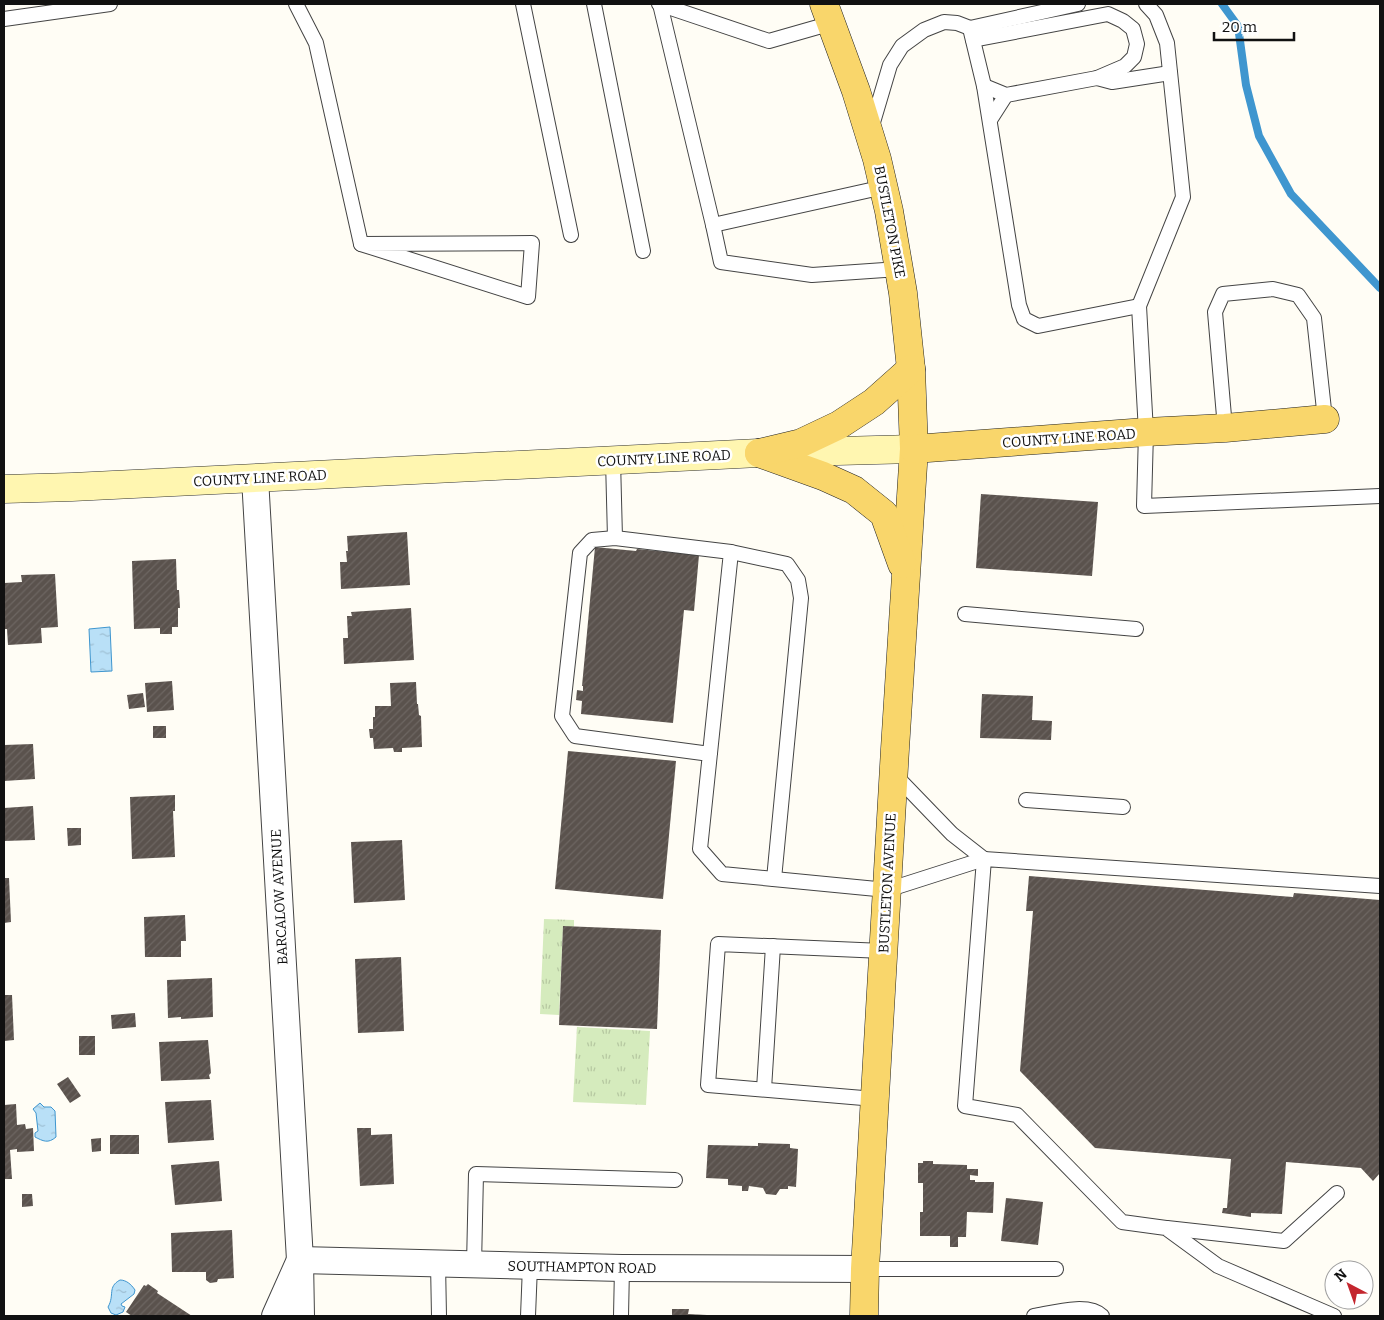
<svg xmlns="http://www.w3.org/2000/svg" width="1384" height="1320" font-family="Bitter,serif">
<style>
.park{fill:url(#park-tufts)}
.water{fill:url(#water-ripples);stroke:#3f96cf}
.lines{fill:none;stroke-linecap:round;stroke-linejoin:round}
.stream{stroke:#3f96cf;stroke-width:8}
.building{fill:url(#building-hatch)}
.lane-casing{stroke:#444;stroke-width:16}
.street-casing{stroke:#444;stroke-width:28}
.secondary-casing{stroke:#333;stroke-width:29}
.primary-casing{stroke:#222;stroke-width:29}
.lane{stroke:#fff;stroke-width:14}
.street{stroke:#fff;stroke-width:26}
.secondary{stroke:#fff6b0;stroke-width:28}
.primary{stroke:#f9d66b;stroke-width:28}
.labels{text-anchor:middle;stroke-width:5;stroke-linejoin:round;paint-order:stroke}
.street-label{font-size:14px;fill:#111;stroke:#fff}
</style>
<defs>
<pattern id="park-tufts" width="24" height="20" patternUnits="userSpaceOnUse" patternTransform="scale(1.25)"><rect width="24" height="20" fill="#d5ebbd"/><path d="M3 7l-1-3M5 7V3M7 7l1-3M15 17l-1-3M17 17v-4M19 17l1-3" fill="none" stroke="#b6c8a1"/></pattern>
<pattern id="water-ripples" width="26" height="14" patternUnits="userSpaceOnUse" patternTransform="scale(1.25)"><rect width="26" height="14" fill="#b9e0f7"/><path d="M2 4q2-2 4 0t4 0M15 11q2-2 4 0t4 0" fill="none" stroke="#9ebfd3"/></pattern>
<pattern id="building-hatch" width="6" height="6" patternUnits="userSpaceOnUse" patternTransform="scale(1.25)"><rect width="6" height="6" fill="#5a524d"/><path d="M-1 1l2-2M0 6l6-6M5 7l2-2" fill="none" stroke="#6d6662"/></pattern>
</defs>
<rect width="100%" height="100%" fill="#fffdf5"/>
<g class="park">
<path d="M544,919L574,920V927H563L559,1015L540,1014Z"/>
<path d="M577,1027L650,1031L646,1105L573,1102Z"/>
</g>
<g class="water">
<path d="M110,627L112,671L91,672L89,629Z"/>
<path d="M40,1103L44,1107H51L55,1111L56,1137C48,1144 43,1141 35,1137V1133L38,1131L36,1113L33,1109Z"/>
<path d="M120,1280C126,1280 131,1284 135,1290L134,1294L121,1304L122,1306L125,1307L123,1312L116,1315L111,1313L108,1307C115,1295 107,1287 120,1280Z"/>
</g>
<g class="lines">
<path class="stream" d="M1222,4L1238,26L1246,85L1259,136L1291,194L1380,288"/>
</g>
<g class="building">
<path d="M981,494L1098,502L1092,576L976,568Z"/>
<path d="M407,532L410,585L341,589L340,562H347L346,551H348L347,536Z"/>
<path d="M595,547L636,551L637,549L699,555L694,611L684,610L673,723L581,714L582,701L576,700L577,690L583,691V686H582Z"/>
<path d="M176,559L177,590H179L180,608H178V627H172V634H160V628L134,629L132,561Z"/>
<path d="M55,574L58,627L41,628L42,643L8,645L7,629H4V583L22,582L21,575Z"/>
<path d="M411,608L414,660L344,664L343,638H348L347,616H352L351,612Z"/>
<path d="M172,681L174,710L147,712L145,683Z"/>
<path d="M416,682L417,704H418L419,715L421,716L422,747L402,748V752H394L393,748L374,749L373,738H370L369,729H373V717H375V706H391L390,683Z"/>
<path d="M143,693L145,707L129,709L127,695Z"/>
<path d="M982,694L1033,696L1032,720L1052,721L1051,740L980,738Z"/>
<rect x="153" y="726" width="13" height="12"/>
<path d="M33,744L35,779L4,781V745Z"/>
<path d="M568,751L676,761L663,899L555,889Z"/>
<path d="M175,795V811H173L175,857L132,859L130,797Z"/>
<path d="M33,806L35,840L4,841V808Z"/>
<path d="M67,828H81V845L68,846Z"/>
<path d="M402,840L405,900L354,903L351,842Z"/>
<path d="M1029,876L1293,897L1294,893L1380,900V1173L1373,1181L1361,1168L1286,1162L1282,1214L1251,1213V1217L1222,1213L1223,1208H1227L1231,1159L1095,1148L1020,1071L1033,911H1026Z"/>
<path d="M4,878H9L11,922L4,923Z"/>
<path d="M185,915L186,941H181V957H145L144,917Z"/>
<path d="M563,926L661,930L657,1029L559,1025Z"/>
<path d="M401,957L404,1031L358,1033L355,959Z"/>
<path d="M212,978L213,1017L181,1019V1017L168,1018L167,980Z"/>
<path d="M4,995H12L14,1040L4,1041Z"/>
<path d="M135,1013L136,1027L112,1029L111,1015Z"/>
<rect x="79" y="1036" width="16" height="19"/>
<path d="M208,1040L211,1073L209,1075L210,1079L161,1081L159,1042Z"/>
<path d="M68,1077L81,1096L70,1103L57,1084Z"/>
<path d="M211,1100L214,1140L168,1143L165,1102Z"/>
<path d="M16,1104L17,1125L25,1124L26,1129L33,1128L34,1151L17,1152V1149L10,1150L12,1179H4V1105Z"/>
<path d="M357,1128H371V1135L392,1134L394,1184L360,1186Z"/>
<rect x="110" y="1135" width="29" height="19"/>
<path d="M101,1138V1151L92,1152L91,1139Z"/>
<path d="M758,1143L790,1144V1148L798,1149L796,1187L788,1186V1189H780L776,1195L766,1194L763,1188L749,1186L748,1191H742V1186L728,1185V1179L706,1178L708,1145L758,1146Z"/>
<path d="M219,1161L222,1201L175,1205L171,1165Z"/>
<path d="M923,1161H933V1164L967,1165V1169H978V1176L970,1175V1180H975V1182H994L993,1213L967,1212L966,1237H958V1247H950V1236H920V1212H923V1183H918V1163H923Z"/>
<path d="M22,1194H32L33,1206L22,1207Z"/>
<path d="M1006,1198L1043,1202L1038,1245L1001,1241Z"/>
<path d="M232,1230L234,1278L218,1279L217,1282L210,1283L206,1280V1272H172L171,1233Z"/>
<path d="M148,1284L158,1291L157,1293L192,1316H132L126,1312L144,1285L146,1286Z"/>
<path d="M672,1309H689L688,1314L707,1315V1316H672Z"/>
</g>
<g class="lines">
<g class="lane-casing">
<g id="lane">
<path d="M296,4L316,43L361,244"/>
<path d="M523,4L571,235"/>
<path d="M594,4L643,251"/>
<path d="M659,4L769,41L832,23"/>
<path d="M660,4L713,225L884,187"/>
<path d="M1078,4L970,28L984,86L1019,305L1024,319L1038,326L1139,306"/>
<path d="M1146,4L1156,15L1167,43L1183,197L1139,306L1146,432L1144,506L1380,496"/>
<path d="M4,19L110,4"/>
<path d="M973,40L1108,14L1123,21L1133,29L1137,44L1134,57L1125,66L1097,78L1006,95L984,86"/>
<path d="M1097,78L1112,82L1170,73"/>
<path d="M990,120L1006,95"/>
<path d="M871,129L890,65L902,46L924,30L944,22L957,23L970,28"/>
<path d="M713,225L721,262L812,275L899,269"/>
<path d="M532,243L528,297L361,244Z"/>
<path d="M1225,428L1215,312L1223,294L1273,289L1298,295L1314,318L1325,419"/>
<path d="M613,460L615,538"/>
<path d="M731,552L787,564L798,580L801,598L774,879"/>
<path d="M965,614L1136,629"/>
<path d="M710,754L575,736L562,716L580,553L592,540L615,538L731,552L700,849L722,874L887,890L984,859"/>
<path d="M894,774L952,834L984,859"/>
<path d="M1026,800L1123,807"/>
<path d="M764,1089L773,946"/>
<path d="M875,1099L708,1085L718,944L883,951"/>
<path d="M1167,1228L1284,1241L1337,1193"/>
<path d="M438,1263L439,1316"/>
<path d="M474,1265L476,1174L675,1180"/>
<path d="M865,1269H1056"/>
<path d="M528,1316L530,1266"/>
<path d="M621,1316L622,1268"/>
<path d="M1034,1316C1052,1313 1088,1302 1102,1316"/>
<path d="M1334,1316L1218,1266L1166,1228L1122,1222L1017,1115L965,1106L984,859L1380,886"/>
</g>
</g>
<g class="street-casing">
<g id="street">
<path d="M255,478L300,1260L301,1316"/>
<path d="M275,1316L300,1260L622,1268L865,1269"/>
</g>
</g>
<g class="secondary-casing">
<path id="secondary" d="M4,489L72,487L759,453L914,449"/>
</g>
<g class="primary-casing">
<g id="primary">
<path d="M824,4L856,91L877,159L889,211L903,293L911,369L914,449L895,749L865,1269L864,1316"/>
<path d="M914,449L1146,432L1225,428L1325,419"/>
<path d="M759,453L823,476L854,490L884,514L902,564"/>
<path d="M759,453L801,443L839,425L874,402L911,369"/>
</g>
</g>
<use href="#lane" class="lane"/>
<use href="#street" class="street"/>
<use href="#secondary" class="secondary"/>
<use href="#primary" class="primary"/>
</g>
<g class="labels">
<g class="street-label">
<text transform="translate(890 222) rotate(79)" y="5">BUSTLETON PIKE</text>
<text transform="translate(1069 438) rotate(-4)" y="5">COUNTY LINE ROAD</text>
<text transform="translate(664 458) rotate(-3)" y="5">COUNTY LINE ROAD</text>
<text transform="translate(260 478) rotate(-3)" y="5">COUNTY LINE ROAD</text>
<text transform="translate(887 883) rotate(-87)" y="5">BUSTLETON AVENUE</text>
<text transform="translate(279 897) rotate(-93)" y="5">BARCALOW AVENUE</text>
<text transform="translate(582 1267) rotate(1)" y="5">SOUTHAMPTON ROAD</text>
</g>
</g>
<rect width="1384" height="1320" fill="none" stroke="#111111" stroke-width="10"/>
<g transform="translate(1349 1285) rotate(319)"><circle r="24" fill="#ffffff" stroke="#a0a0a0"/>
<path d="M0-4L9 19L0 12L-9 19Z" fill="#c4262e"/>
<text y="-8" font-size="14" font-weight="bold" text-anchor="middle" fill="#111111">N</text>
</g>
<path d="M1214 32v8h80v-8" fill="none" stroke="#111111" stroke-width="2.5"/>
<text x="1222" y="32" font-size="15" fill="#111111" stroke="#ffffff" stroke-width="4" paint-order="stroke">20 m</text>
</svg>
